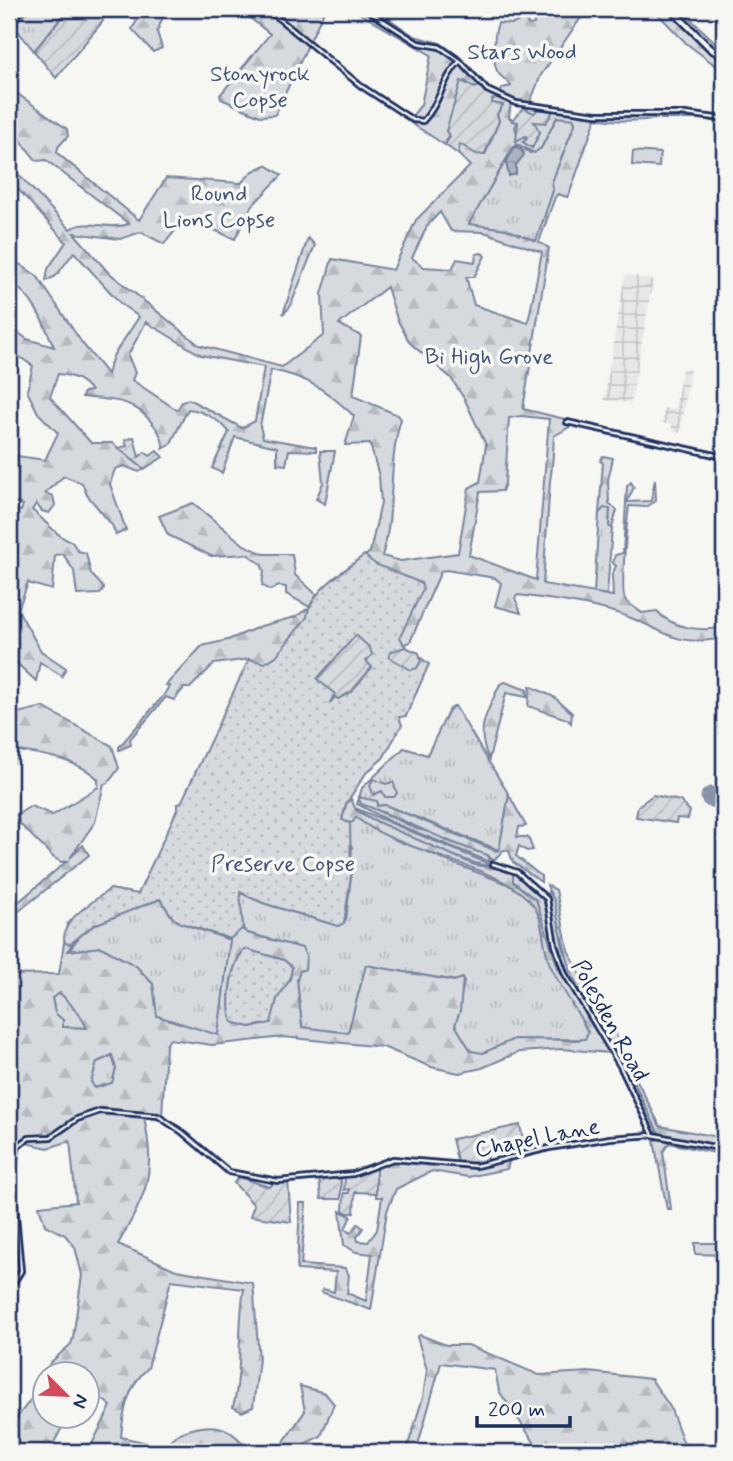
<svg xmlns="http://www.w3.org/2000/svg" width="733" height="1461" font-family="Mynerve,sans-serif">
<style>
.industrial{fill:url(#industrial-grid)}
.grass{fill:url(#grass-tufts);stroke:#78849e;stroke-width:2}
.forest{fill:url(#forest-firs);stroke:#78849e;stroke-width:2;fill-rule:evenodd}
.park{fill:url(#park-dots);stroke:#78849e;stroke-width:2}
.garden{fill:url(#garden-furrows);stroke:#78849e;stroke-width:2}
.pitch{fill:#d6d9dd;stroke:#78849e;stroke-width:2}
.water{fill:url(#water-waves);stroke:#717e99;stroke-width:2}
.lines{fill:none;stroke-linecap:round;stroke-linejoin:round}
.runway{stroke:#8892a8;stroke-width:21}
.street-casing{stroke:#1b2f5e;stroke-width:8}
.secondary-casing{stroke:#1b2f5e;stroke-width:10}
.street{stroke:#f6f6f2;stroke-width:2.5}
.secondary{stroke:#f6f6f2;stroke-width:4.5}
.labels{text-anchor:middle;stroke-width:7;stroke-linejoin:round;paint-order:stroke}
.park-label{font-size:23px;fill:#405177;stroke:#f6f6f2}
.street-label{font-size:23px;fill:#1b2f5e;stroke:#f6f6f2}
</style>
<defs>
<pattern id="industrial-grid" width="8" height="8" patternUnits="userSpaceOnUse" patternTransform="scale(1.75)"><rect width="8" height="8" fill="#e6e7e7"/><path d="M0 4h8M4 0v8" fill="none" stroke="#c5c6c9"/></pattern>
<pattern id="grass-tufts" width="24" height="20" patternUnits="userSpaceOnUse" patternTransform="scale(1.75)"><rect width="24" height="20" fill="#d6d9dd"/><path d="M3 7l-1-3M5 7V3M7 7l1-3M15 17l-1-3M17 17v-4M19 17l1-3" fill="none" stroke="#b7bbc0"/></pattern>
<pattern id="forest-firs" width="22" height="20" patternUnits="userSpaceOnUse" patternTransform="scale(1.75)"><rect width="22" height="20" fill="#d6d9dd"/><path d="M5 1l3.5 6h-7zM16 11l3.5 6h-7z" fill="#b7bbc0"/></pattern>
<pattern id="park-dots" width="8" height="8" patternUnits="userSpaceOnUse" patternTransform="scale(1.75)"><rect width="8" height="8" fill="#d6d9dd"/><path d="M2 2h.1M6 6h.1" fill="none" stroke="#b7bbc0" stroke-width="1.8" stroke-linecap="round"/></pattern>
<pattern id="garden-furrows" width="10" height="10" patternUnits="userSpaceOnUse" patternTransform="scale(1.75)"><rect width="10" height="10" fill="#d6d9dd"/><path d="M-1 1l2-2M0 10L10 0M9 11l2-2" fill="none" stroke="#b7bbc0"/></pattern>
<pattern id="water-waves" width="16" height="10" patternUnits="userSpaceOnUse" patternTransform="scale(1.75)"><rect width="16" height="10" fill="#abb2c0"/><path d="M0 5q4-4 8 0t8 0" fill="none" stroke="#8a919f"/></pattern>
</defs>
<rect width="100%" height="100%" fill="#f6f6f2"/>
<filter id="ink" filterUnits="userSpaceOnUse"><feTurbulence type="fractalNoise" baseFrequency=".0143" numOctaves="2"/><feDisplacementMap in="SourceGraphic" scale="14" xChannelSelector="R" yChannelSelector="G"/><feConvolveMatrix kernelMatrix="1 2 1 2 8 2 1 2 1" color-interpolation-filters="sRGB"/></filter>
<g filter="url(#ink)">
<g class="industrial">
<path d="M625,274L653,280L631,403L604,400Z"/>
<path d="M682,369L690,370L680,433L672,431V425L662,423L664,408L675,409Z"/>
</g>
<g class="grass">
<path d="M30,9H68L34,51L13,25Z"/>
<path d="M557,117L574,118L575,124L552,182L553,191L536,242L506,229L468,224L507,159L506,163L516,171V165L524,152L514,147L520,145L530,153L541,148Z"/>
<path d="M308,238L315,245L290,307L283,314Z"/>
<path d="M604,507L610,508L609,526L612,528L607,595L594,593L599,513Z"/>
<path d="M455,706L509,795L499,850L385,805L371,807L417,829L438,834L444,840L488,855L490,862L391,822L357,804L362,788L404,748L427,755L449,710Z"/>
<path d="M355,808L487,863L489,865C477,869 364,819 355,808Z"/>
<path d="M354,816L445,860L510,885L524,895L535,906L540,919L548,958L588,1032L586,1039L514,1040L471,1065L468,1049L455,1025L464,982L366,966L348,1033L302,1028L297,980L302,948L247,933L243,928L239,891L264,903L338,926L346,919L351,876L341,836Z"/>
<path d="M493,865C562,882 539,920 561,969C570,990 587,1008 596,1029L593,1030L558,968L536,900Z"/>
<path d="M548,892C559,898 557,921 560,933C565,963 580,989 597,1015L601,1013L604,1019L599,1026C571,984 551,944 548,892Z"/>
<path d="M160,899L173,918L181,923L230,940L218,1036L156,1016L153,984L136,966L101,947L70,951C83,920 131,911 160,899Z"/>
<path d="M60,992L79,1013L88,1028L63,1027L55,1013L52,998Z"/>
<path d="M113,1055L116,1069L112,1083L94,1088L91,1082L97,1062Z"/>
<path d="M622,1068L628,1070L660,1136L651,1130Z"/>
</g>
<g class="forest">
<path d="M144,9H166L157,32L162,48L153,52L132,29Z"/>
<path d="M239,9H325L275,115L260,116L221,99L220,95L270,34Z"/>
<path d="M352,9H375L414,36L440,43L459,56L457,61L481,85L475,88L465,81L445,145L408,121L421,105L431,55Z"/>
<path d="M533,9H587L541,75L529,105L499,94L503,88L511,86C507,79 503,79 499,74C491,64 494,34 498,23L513,24L523,19L529,25L534,24Z"/>
<path d="M653,9H668L675,14L724,59V72L686,43Z"/>
<path d="M672,9H680L716,43L723,45L720,52Z"/>
<path d="M15,92L67,129L68,136L58,147L57,153L139,220L166,178L241,183L253,171L266,165L282,175L251,207L235,239L186,218L164,244L141,232L120,239L74,233L107,271L199,345L282,367L324,335L322,294L332,259L393,270L416,220L470,166L458,154L459,144L485,155L499,121L497,114L503,105L492,103V100L497,97L511,102L509,118L518,122L515,127L519,140L526,136L528,138L523,142L532,148L540,132L533,125L534,122L549,118L553,108L597,112H676L677,115L724,120V123L701,119H661L660,116L657,119C636,121 614,122 596,118L570,192L567,197L558,194L555,197L539,242L549,248L523,409L565,419L564,423L573,425L554,436C553,451 553,465 550,481L543,584L613,596L612,575L616,566L613,563L615,555L623,553L627,486L631,482L634,487L627,502L651,501L655,479L656,501L646,507L629,506C627,521 620,593 625,599C628,604 637,609 642,613L657,611C672,629 704,632 724,627V638C671,648 666,629 620,614C589,604 550,599 518,595L515,598L521,613L495,606L501,583L495,578L446,570L441,571L410,642L310,678L249,659L214,664L190,688H184L174,700L166,697L130,739L131,745L119,750V747L164,695L169,686L166,685L202,646L228,640L261,626L295,617L310,607L286,594V587L279,586L270,590L262,585L264,571L261,564L247,554L211,556L168,535L159,516L193,503L244,545L264,554H292L295,575L317,595L370,552L381,503L379,476L370,444L345,445L354,416C326,390 308,377 271,370L260,426L263,438L316,447V451L289,450L286,465L277,464V447L235,437L222,473L212,468L229,432C221,421 202,410 188,409L170,445L163,449C165,434 146,413 132,406C120,399 97,399 82,397L84,392L91,391C83,379 71,375 58,374L50,397L91,443H112L144,469L139,472L124,466L115,469L110,484L126,530L116,535L112,525L87,495L82,483L64,476L45,493L53,496L55,505L49,513L42,511L36,504L32,510C45,520 57,537 72,542L78,551L86,553L91,574L104,588L100,594L77,595L74,571L63,554L55,555L52,590L28,583L18,610L41,651L66,668L62,676L40,662L36,681L9,656V510L21,511L23,505L9,500V455L45,460L58,433L38,413L27,391L33,366L9,350V326L27,339L54,347C43,321 34,297 9,281V257L37,276L82,343L107,374L113,356L139,317L121,304L74,252L56,276L46,281L48,269L66,242L19,190L9,185V177L13,181L18,174L70,229C88,218 109,231 129,224L46,160L37,161C19,140 2,118 15,92ZM557,117L574,119L575,124L552,182L553,191L536,241L506,229L469,224L512,149L517,144L534,153L541,148ZM440,212L451,231L484,232L542,252L528,323L474,305L466,277H474L485,256L482,253L476,254L475,262L457,259L452,269L424,267L412,258L427,226ZM387,287L397,319L410,343L451,378L465,400L486,445L480,482L469,488L458,553L401,561L382,556C396,512 387,464 401,419L398,415L353,396L361,336L339,324ZM146,322L201,355L264,367L255,421L242,428L189,399L182,402L177,410L132,380L135,373L128,355ZM521,416L549,419L536,580L469,555L480,492L502,491L505,483L509,418Z"/>
<path d="M320,451H335L325,504L316,499L323,483Z"/>
<path d="M603,456L613,458L608,480L609,503L617,510L612,528L609,526L610,509L604,508L599,513L603,463L600,461Z"/>
<path d="M505,682L527,690V697L506,693L489,759C474,729 488,711 500,684Z"/>
<path d="M530,686L554,697L572,713L571,723L567,719L528,706Z"/>
<path d="M43,707L112,746L119,768L108,783L104,784L95,822L70,858L83,845L89,855L9,919V910L67,861L61,862L53,857L13,817L31,806L53,815L98,787V779C80,761 43,754 18,751L13,765L9,766V715Z"/>
<path d="M299,747L335,774L343,800L286,780L275,810L290,821L309,825L315,833C328,835 346,833 352,847L346,919L338,926L263,903L236,891L241,928L247,933L302,948L306,956L305,969L300,971L297,980L302,1027L348,1033L366,965L454,981L463,978L460,1011L455,1025L471,1051L483,1053L514,1039L576,1040L585,1039L588,1032C576,1008 559,987 549,962C542,944 545,921 533,905C503,864 396,853 356,817L353,822L345,824L342,820L346,804L351,799L356,810L373,820L475,865L508,870L513,874V882L536,900L558,968L610,1053L562,1049L519,1052L482,1068L459,1073L431,1067L383,1047L283,1037L212,1045L170,1039L166,1045L162,1116L159,1119L144,1117C156,1176 147,1193 118,1244L176,1270L253,1283L259,1359L253,1407L242,1412L233,1407C243,1370 237,1328 244,1289L171,1280L148,1368C128,1385 123,1412 121,1437L165,1447C173,1435 178,1433 192,1429C222,1421 231,1430 251,1452H224L220,1448L205,1444L186,1452H88L111,1406L97,1395L88,1396V1374H46V1416H68L49,1452H9V1428L31,1399L50,1363L71,1344L73,1338L82,1275L75,1247L65,1235L45,1225L39,1206L76,1202L70,1141L48,1148L26,1143L19,1150L17,1160L9,1153V975L59,974L67,924L110,889L137,894L132,907L102,903L91,908L68,951L101,947L136,966L153,984L157,1016L218,1035L230,940L209,931L216,914L223,909L226,887L272,780L276,782L282,775L278,765L282,758L292,757ZM307,758L324,773L321,779L332,784V790L302,780L306,773ZM244,949L284,960L292,967L290,979L277,999L270,1023L250,1027L232,1022C226,1002 230,965 244,949ZM60,993L79,1013L87,1028L63,1027V1020L55,1013L52,998ZM112,1055L116,1069L112,1083L95,1088L91,1082L97,1062Z"/>
<path d="M373,779L386,784L393,782L397,793L394,797H385L382,791L373,795L370,785Z"/>
<path d="M509,795L526,826L519,827L517,837H528L533,850L527,851L519,846L516,856L541,876V882L513,862L509,851L503,850L495,859H491L488,855C443,842 403,818 361,804L358,797L377,801V806L385,805L496,851L499,850Z"/>
<path d="M547,885L556,890L568,950L600,1015C572,1000 561,933 555,904C554,895 548,893 547,885Z"/>
<path d="M604,1019L613,1023L619,1045L660,1126L724,1138V1147L660,1136L628,1070L622,1068L599,1026Z"/>
<path d="M658,1139L724,1150V1155L669,1143L663,1152L671,1209H667L654,1141Z"/>
<path d="M510,1159L507,1169L468,1177L432,1171L396,1189L387,1211L371,1310L321,1292L323,1289L334,1292L336,1272L297,1270L300,1203H306L301,1265L345,1268L349,1275L347,1293L366,1301L372,1254L356,1252L344,1245L340,1211L351,1216L345,1229L350,1233L358,1224L363,1228L357,1237L358,1241L368,1242L377,1230L382,1197H376V1166L404,1160L476,1168Z"/>
<path d="M15,1205L21,1271L13,1286L9,1285V1207Z"/>
<path d="M695,1243H724V1255L695,1254Z"/>
<path d="M420,1335L446,1345H468L539,1375L588,1372L651,1379L670,1407L684,1444L724,1452H553L534,1442L499,1391L495,1370L441,1363L416,1452H406L423,1397L427,1370L417,1337Z"/>
<path d="M300,1386L325,1393L334,1404L321,1436L306,1443L300,1452H282L285,1440L305,1411Z"/>
</g>
<g class="park">
<path d="M364,555L375,564L421,583L423,589L400,637L404,645L429,664L406,716L399,717L402,725L383,758L366,773L346,804L342,820L350,823L351,876L344,923L338,926L263,903L240,892L243,928L230,939L181,923L173,918L160,899L94,925L70,944L65,943C58,920 95,901 110,889L138,894L177,810V804L181,803L249,659L265,663L276,656L307,617C309,591 346,570 364,555Z"/>
<path d="M245,949L284,960L292,967L290,979L277,999L271,1023L250,1027L232,1022C226,1003 230,964 245,949Z"/>
</g>
<g class="garden">
<path d="M69,9H105L103,21L56,78L34,51Z"/>
<path d="M461,81L475,88L481,85L497,97L492,100V103L503,105L497,114L499,121L484,155L476,154L460,144L458,154L445,145L450,137L446,131Z"/>
<path d="M523,108L534,113L538,109L553,111L546,123L534,122L540,132L532,148L523,142L527,139L526,136L516,141L518,122L512,121Z"/>
<path d="M134,437L139,457L145,452L150,456L157,451L163,457L144,469L118,448L127,446L125,440Z"/>
<path d="M356,635L370,648L372,655L366,661L372,667L351,692L338,699L335,697L329,704L335,694L317,679Z"/>
<path d="M405,647L419,653L421,661L417,668L411,670L389,657L390,652Z"/>
<path d="M653,795L680,801L690,811L688,819L677,818L676,823L636,817L638,806Z"/>
<path d="M520,1125L525,1150L502,1157L500,1151L487,1153L488,1161L458,1164L452,1139Z"/>
<path d="M376,1166V1193L355,1192L354,1213H347L343,1210L344,1193H349V1189L344,1190L345,1177Z"/>
<path d="M238,1177L270,1187L274,1182L288,1181L291,1222L250,1216L254,1205L234,1183Z"/>
<path d="M319,1177L341,1179V1199H321Z"/>
</g>
<path class="pitch" d="M633,151L660,153L659,167L632,165Z"/>
<path class="water" d="M514,147L521,148L524,155L516,165V174L509,176L506,163Z"/>
<g class="lines">
<path class="runway" d="M711,797L724,798"/>
<g class="street-casing">
<g id="street">
<path d="M267,9L361,86L413,120L423,121C440,104 442,79 460,61"/>
<path d="M365,9L418,43L440,47L460,61L487,90L516,103L596,114H685L724,119"/>
<path d="M9,19L25,9"/>
<path d="M567,422L724,457"/>
<path d="M493,864L517,872L547,899L555,945L565,974L620,1066L653,1135"/>
<path d="M653,1135L724,1149"/>
<path d="M9,1290L21,1271L15,1205L14,1163L18,1146L29,1138L51,1137L77,1119L100,1111L158,1116L182,1132L229,1172L278,1181L353,1174L393,1159L476,1166L549,1148L610,1138L653,1135"/>
</g>
</g>
<g class="secondary-casing">
<path id="secondary" d="M671,9L711,49L724,57"/>
</g>
<use href="#street" class="street"/>
<use href="#secondary" class="secondary"/>
</g>
</g>
<g class="labels">
<g class="park-label">
<text x="522" y="59">Stars Wood</text>
<text x="260" y="81">Stonyrock<tspan x="260" dy="26">Copse</tspan></text>
<text x="219" y="201">Round<tspan x="219" dy="26">Lions Copse</tspan></text>
<text x="489" y="364">Bi High Grove</text>
<text x="283" y="871">Preserve Copse</text>
</g>
<g class="street-label">
<text transform="translate(611 1020) rotate(61)" y="8">Polesden Road</text>
<text transform="translate(537 1137) rotate(-11)" y="8">Chapel Lane</text>
</g>
</g>
<rect width="733" height="1461" fill="none" stroke="#f6f6f2" stroke-width="35"/>
<rect x="18" y="18" width="698" height="1426" fill="none" stroke="#1b2f5e" stroke-width="2.5" filter="url(#ink)"/>
<g transform="translate(66 1395) rotate(114)"><circle r="33" fill="#f6f6f2" stroke="#9ea6b7" stroke-width="2"/>
<path d="M0-5L12 26L0 18L-12 26Z" fill="#d1495b"/>
<text y="-10" font-size="19" font-weight="bold" text-anchor="middle" fill="#1b2f5e">N</text>
</g>
<path d="M477 1416v10h93v-10" fill="none" stroke="#1b2f5e" stroke-width="3.5"/>
<text x="488" y="1416" font-size="21" fill="#1b2f5e" stroke="#f6f6f2" stroke-width="5" paint-order="stroke">200 m</text>
</svg>
